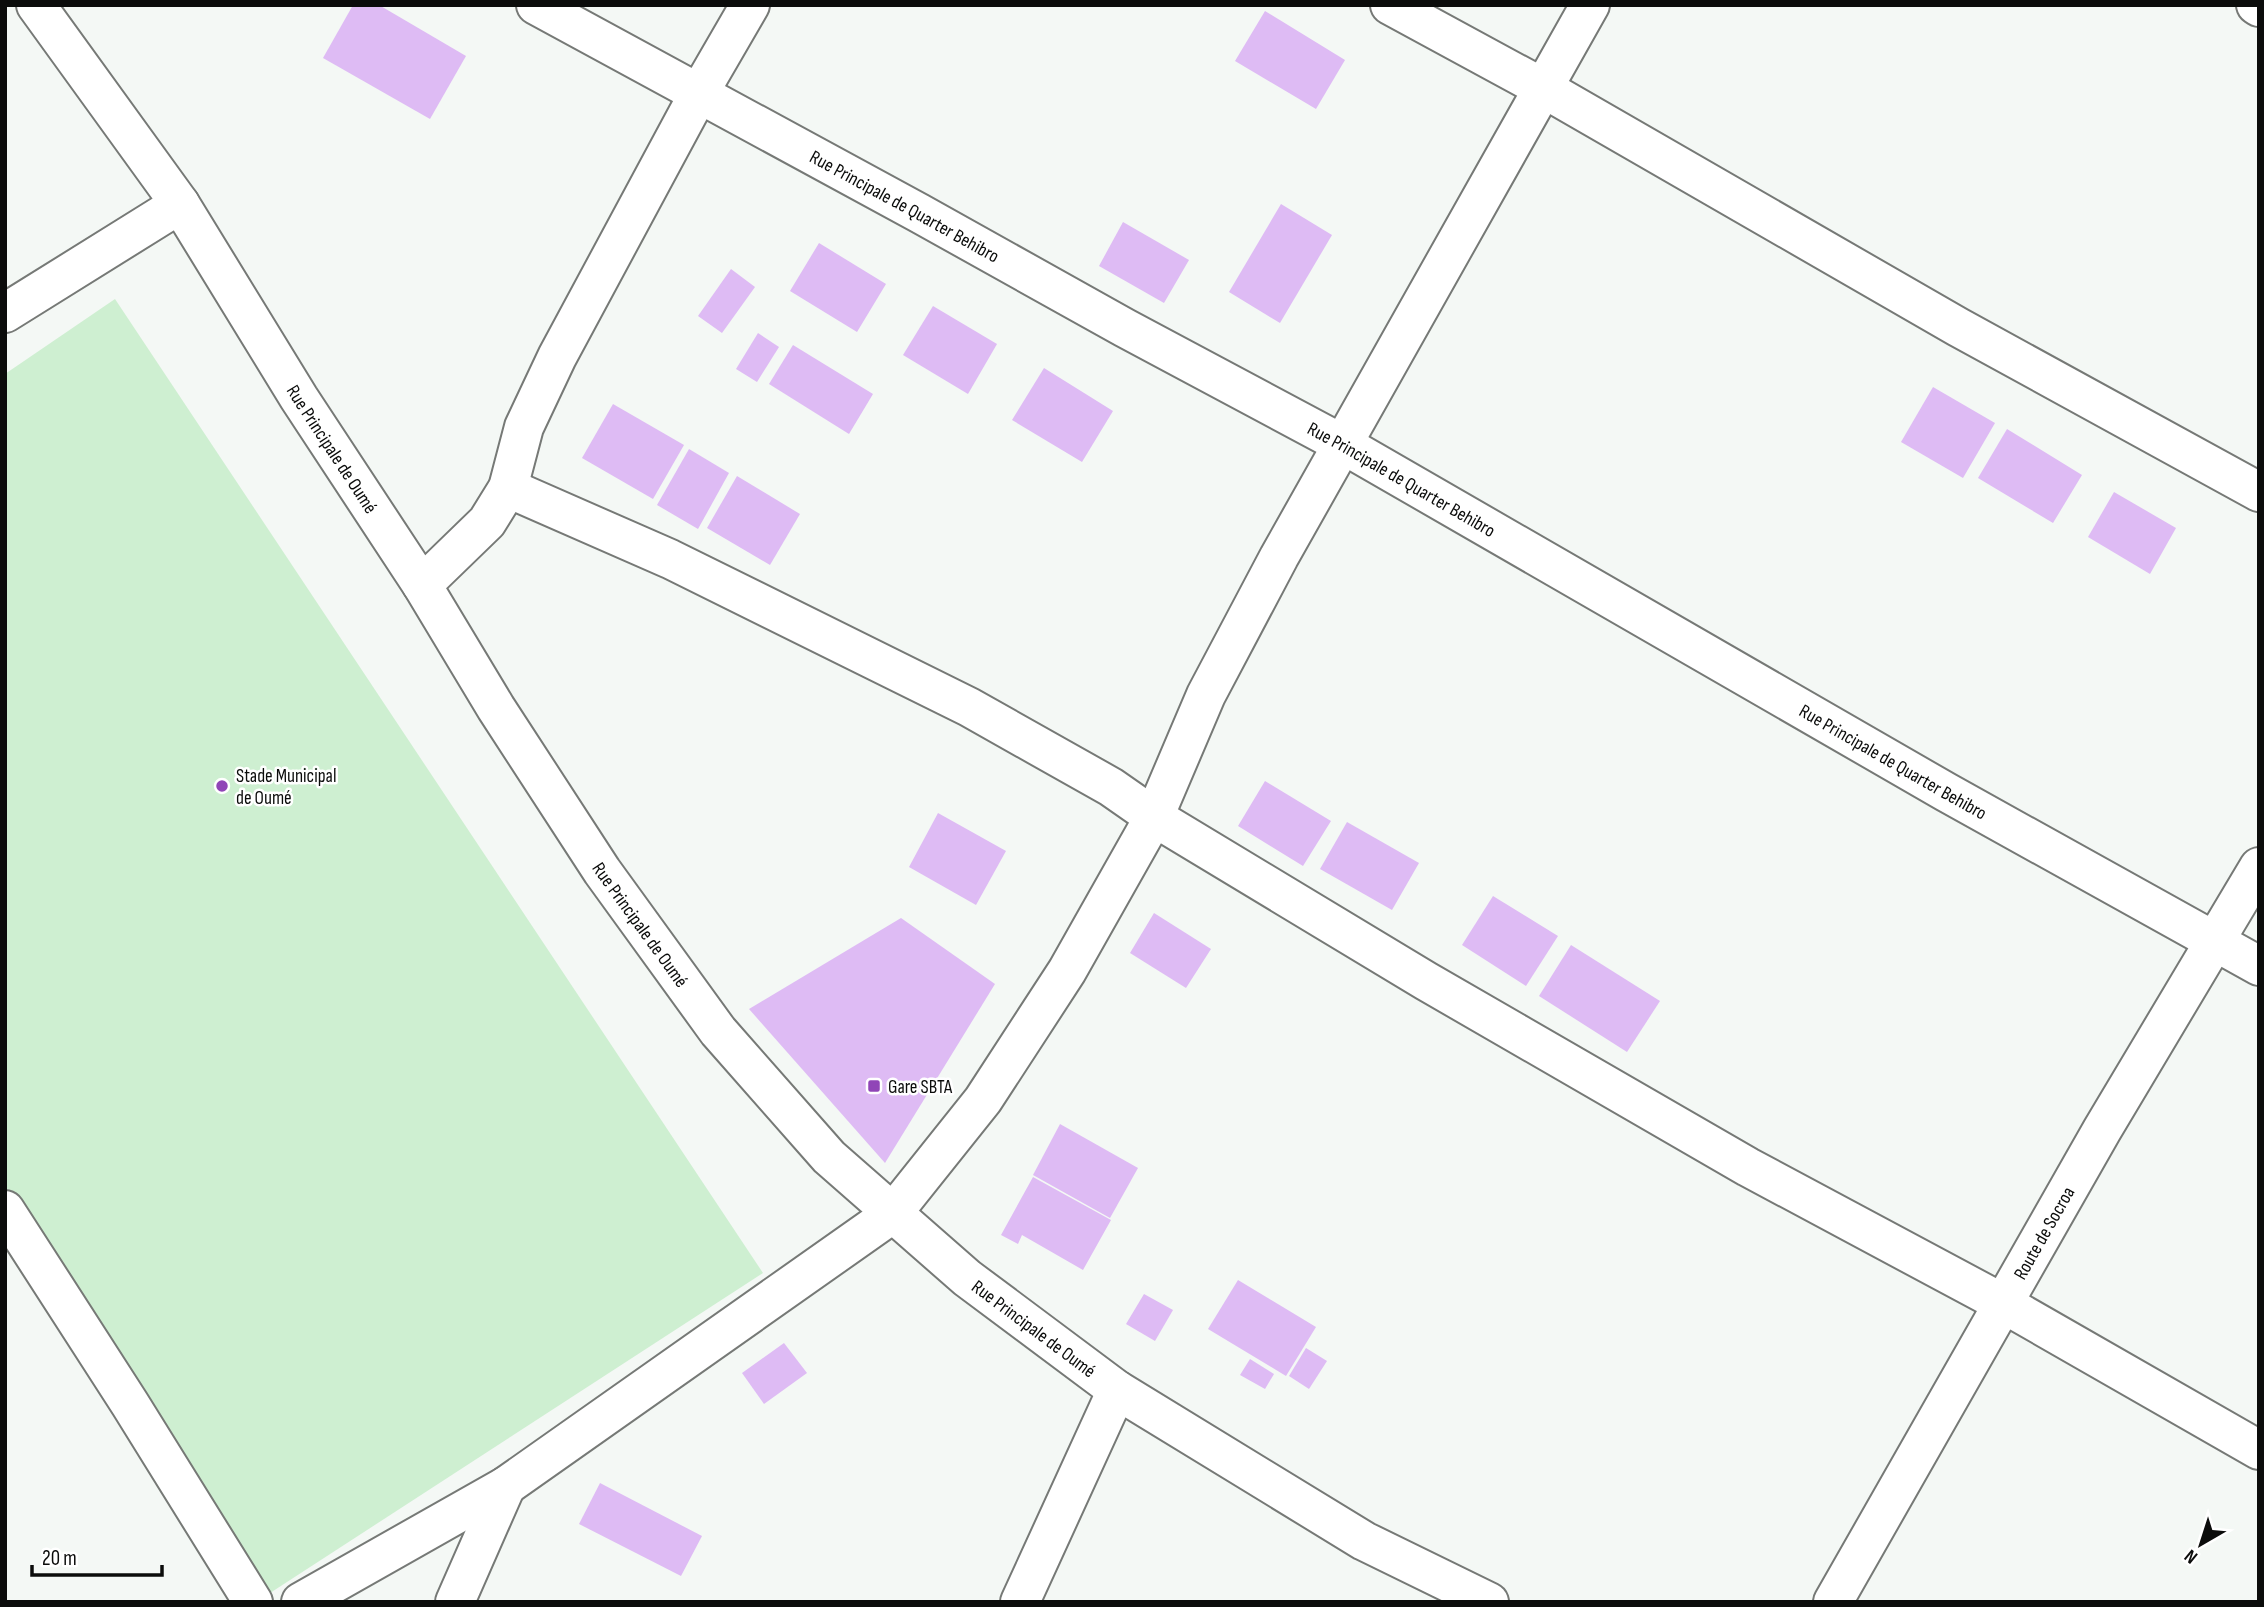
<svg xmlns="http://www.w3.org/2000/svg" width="2264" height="1607" font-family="'Sofia Sans Condensed',sans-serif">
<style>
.green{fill:#ceefd1}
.building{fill:#debbf4}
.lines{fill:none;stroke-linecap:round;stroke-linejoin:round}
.minor-casing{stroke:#767976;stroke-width:42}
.primary-casing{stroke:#767976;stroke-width:42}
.minor{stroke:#fff;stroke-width:38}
.primary{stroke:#fff;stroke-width:38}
.poi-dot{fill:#9045b7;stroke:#fff;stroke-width:2.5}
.labels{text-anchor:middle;stroke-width:5;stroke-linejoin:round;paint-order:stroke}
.street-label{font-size:19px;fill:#0b0c0b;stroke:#fff}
.poi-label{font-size:19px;fill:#0b0c0b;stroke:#fff;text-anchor:start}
</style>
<rect width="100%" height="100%" fill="#f4f8f5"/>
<path class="green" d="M115,299L763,1273L267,1595L5,1199V374Z"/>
<g class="building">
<path d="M353,5H379L466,56L430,119L323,58Z"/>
<path d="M1265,11L1345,60L1316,109L1235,61Z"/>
<path d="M1281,204L1332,235L1280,323L1229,292Z"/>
<path d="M1123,222L1189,260L1164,303L1099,266Z"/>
<path d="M819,243L886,284L857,332L790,291Z"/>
<path d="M731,269L755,287L722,333L698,316Z"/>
<path d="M933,306L997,344L968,394L903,355Z"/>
<path d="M758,333L779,347L757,382L736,369Z"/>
<path d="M793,345L873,394L849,434L769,384Z"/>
<path d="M1044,368L1113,411L1082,462L1012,420Z"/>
<path d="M1933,387L1995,423L1963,478L1901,442Z"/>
<path d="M613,404L684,445L653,499L582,458Z"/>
<path d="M2007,429L2082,475L2053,523L1978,478Z"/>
<path d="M689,449L729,473L698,529L657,505Z"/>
<path d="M737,476L800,514L770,565L707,528Z"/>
<path d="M2114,492L2176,528L2150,574L2088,537Z"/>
<path d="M1265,781L1331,821L1303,866L1238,826Z"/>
<path d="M938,813L1006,851L976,905L909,867Z"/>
<path d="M1347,822L1419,863L1392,910L1320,869Z"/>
<path d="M1493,896L1558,936L1526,986L1462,945Z"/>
<path d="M1154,913L1211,949L1186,988L1130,953Z"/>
<path d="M901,918L995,984L885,1163L749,1009Z"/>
<path d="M1571,945L1660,1001L1627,1052L1539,996Z"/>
<path d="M1060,1124L1138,1168L1110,1218L1033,1175Z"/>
<path d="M1033,1177L1111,1220L1083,1270L1022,1235L1018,1244L1001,1235Z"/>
<path d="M1238,1280L1316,1327L1286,1376L1208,1329Z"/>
<path d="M1144,1294L1173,1310L1155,1341L1126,1324Z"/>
<path d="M784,1343L807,1373L764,1404L742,1373Z"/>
<path d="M1306,1348L1327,1361L1309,1389L1289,1376Z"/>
<path d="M1250,1359L1274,1374L1265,1389L1240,1375Z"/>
<path d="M600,1483L702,1536L681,1576L579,1524Z"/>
</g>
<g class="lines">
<g class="minor-casing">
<g id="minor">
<path id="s1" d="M536,5L919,213L1125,328L1344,445L1946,792L2259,966"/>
<path d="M1390,5L1543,88L1958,327L2259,492"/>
<path d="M2256,5L2259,7"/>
<path d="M5,313L180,204"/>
<path d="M508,488L670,559L969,707L1111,787L1154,817L1426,981L1748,1167L2004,1304L2259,1450"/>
<path d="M422,585L487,522L508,488L524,427L557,357L699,93L750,5"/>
<path d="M5,1210L130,1404L253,1602"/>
<path d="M301,1602L506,1486L892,1214L983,1100L1067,971L1154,817L1206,695L1279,557L1590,5"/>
<path d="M455,1602L506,1486"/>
<path d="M1020,1602L1117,1390"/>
<path id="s2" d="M1833,1602L2102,1130L2259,867"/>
</g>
</g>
<g class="primary-casing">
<g id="primary">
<path id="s3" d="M36,5L180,204L299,398L422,585L496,708L602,871L718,1031L829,1157L967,1278L1117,1390L1364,1541L1489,1602"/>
</g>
</g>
<use href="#minor" class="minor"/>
<use href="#primary" class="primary"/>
</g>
<g class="poi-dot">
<circle cx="222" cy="786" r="7"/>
<rect x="867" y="1079" width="14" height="14" rx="3.5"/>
</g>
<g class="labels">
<g class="street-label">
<text dy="7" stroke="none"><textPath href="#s1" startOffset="420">Rue Principale de Quarter Behibro</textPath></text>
<text dy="7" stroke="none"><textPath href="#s3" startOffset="534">Rue Principale de Oumé</textPath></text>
<text dy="7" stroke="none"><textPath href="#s1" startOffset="987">Rue Principale de Quarter Behibro</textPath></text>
<text dy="7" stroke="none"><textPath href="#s1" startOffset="1554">Rue Principale de Quarter Behibro</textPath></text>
<text dy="7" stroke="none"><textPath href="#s3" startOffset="1101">Rue Principale de Oumé</textPath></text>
<text dy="7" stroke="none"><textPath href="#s2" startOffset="425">Route de Socroa</textPath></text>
<text dy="7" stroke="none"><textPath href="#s3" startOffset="1668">Rue Principale de Oumé</textPath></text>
</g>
<g class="poi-label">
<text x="236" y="782">Stade Municipal<tspan x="236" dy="22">de Oumé</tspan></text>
<text x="888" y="1093">Gare SBTA</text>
</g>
</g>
<rect width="2264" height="1607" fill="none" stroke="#0b0c0b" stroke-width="14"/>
<g transform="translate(2201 1544) rotate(219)" stroke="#ffffff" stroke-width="5" paint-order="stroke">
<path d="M0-5L12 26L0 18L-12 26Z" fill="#0b0c0b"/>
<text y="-10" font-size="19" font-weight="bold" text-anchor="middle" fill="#0b0c0b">N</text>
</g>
<path d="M32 1565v10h130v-10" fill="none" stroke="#0b0c0b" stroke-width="3.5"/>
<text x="42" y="1565" font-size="21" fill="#0b0c0b" stroke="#ffffff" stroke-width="5" paint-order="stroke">20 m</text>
</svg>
